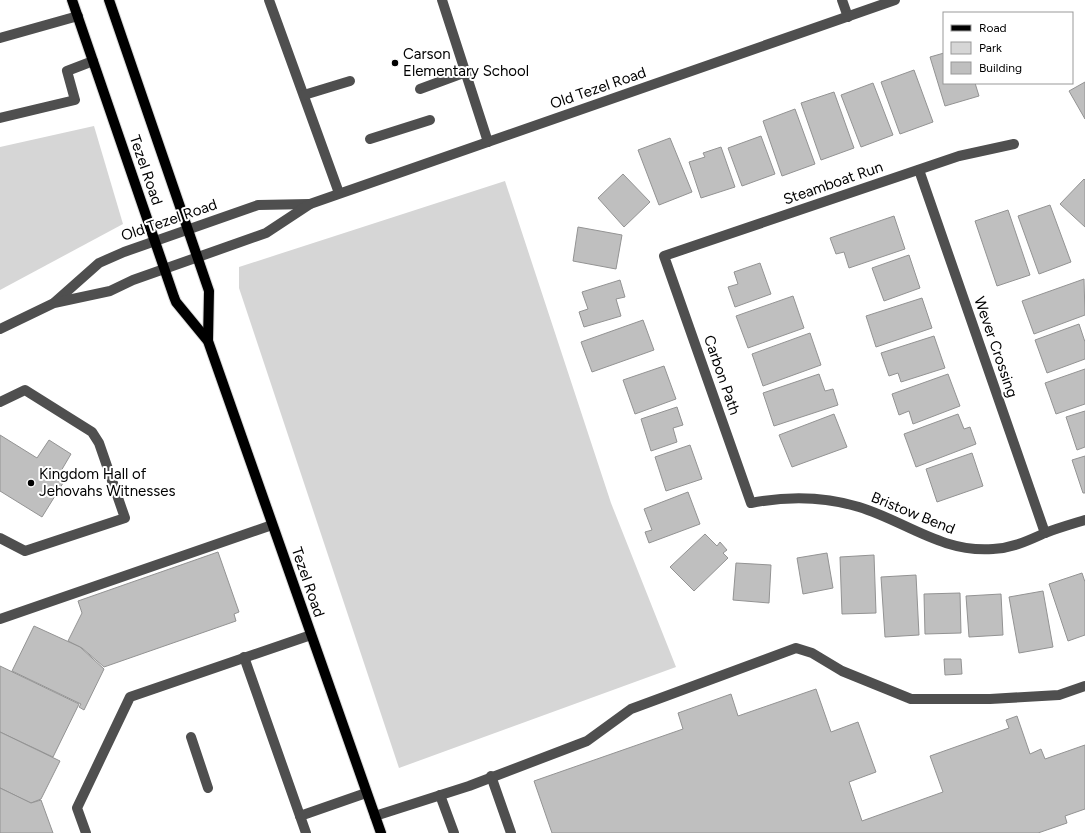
<svg xmlns="http://www.w3.org/2000/svg" width="1085" height="833" font-family="Figtree,sans-serif">
<style>
.green{fill:#d6d6d6}
.building{fill:#bfbfbf;stroke:#939393}
.lines{fill:none;stroke-linecap:round;stroke-linejoin:round}
.major-casing{stroke:#dbdbdb;stroke-width:12}
.minor{stroke:#4f4f4f;stroke-width:10}
.major{stroke:#000;stroke-width:10}
.poi-dot{fill:#000;stroke:#fff;stroke-width:1.5}
.labels{text-anchor:middle;stroke-width:4;stroke-linejoin:round;paint-order:stroke}
.poi-label{font-size:15px;fill:#000;stroke:#fff;text-anchor:start}
.street-label{font-size:15px;fill:#000;stroke:#fff}
</style>
<rect width="100%" height="100%" fill="#fff"/>
<g class="green">
<path d="M94,126L123,224L0,290V147Z"/>
<path d="M505,181L611,503L676,667L399,768L239,288V267Z"/>
</g>
<g class="building">
<path d="M944,53V83H975L979,96L945,106L930,57Z"/>
<path d="M914,70L933,122L900,134L881,82Z"/>
<path d="M1085,82V119L1069,91Z"/>
<path d="M873,83L893,135L861,147L841,95Z"/>
<path d="M834,92L854,148L821,160L801,103Z"/>
<path d="M795,109L815,164L782,176L763,121Z"/>
<path d="M761,136L775,174L742,186L728,148Z"/>
<path d="M670,138L692,192L659,205L638,150Z"/>
<path d="M721,147L735,187L701,198L689,162L705,157L703,153Z"/>
<path d="M623,174L650,202L624,227L598,198Z"/>
<path d="M1084,179L1085,180V227L1060,204Z"/>
<path d="M1050,205L1071,262L1039,274L1018,216Z"/>
<path d="M1008,210L1030,275L997,286L975,221Z"/>
<path d="M894,216L905,249L849,268L844,252L836,254L830,238Z"/>
<path d="M578,227L622,235L616,269L573,261Z"/>
<path d="M909,255L920,288L884,301L872,268Z"/>
<path d="M760,263L771,294L735,307L728,287L738,284L734,272Z"/>
<path d="M1084,279L1085,315L1034,334L1022,301Z"/>
<path d="M620,280L625,297L616,299L621,316L584,327L579,312L588,309L582,292Z"/>
<path d="M793,296L804,328L748,348L736,316Z"/>
<path d="M922,298L932,328L876,347L866,316Z"/>
<path d="M643,320L654,350L592,372L581,342Z"/>
<path d="M1079,324L1085,342V359L1047,373L1035,340Z"/>
<path d="M810,333L821,365L763,386L752,354Z"/>
<path d="M934,336L945,368L901,382L898,373L889,376L881,353Z"/>
<path d="M664,366L676,399L635,414L623,380Z"/>
<path d="M1085,369V404L1056,414L1045,383Z"/>
<path d="M819,374L825,391L833,389L838,405L774,426L763,393Z"/>
<path d="M948,374L960,406L913,424L909,411L899,415L892,394Z"/>
<path d="M677,407L683,425L673,428L677,442L651,451L641,419Z"/>
<path d="M1085,411V447L1077,450L1066,417Z"/>
<path d="M834,414L847,447L792,467L779,435Z"/>
<path d="M958,414L964,429L970,427L976,444L916,467L904,434Z"/>
<path d="M0,435L37,458L49,440L71,454L61,471L68,475L42,517L0,491Z"/>
<path d="M690,445L702,479L666,491L655,457Z"/>
<path d="M972,453L983,486L937,502L926,469Z"/>
<path d="M1085,456V493H1083L1072,460Z"/>
<path d="M688,492L700,524L649,543L645,532L652,530L644,509Z"/>
<path d="M705,534L717,546L720,542L727,550L723,553L728,558L694,591L670,567Z"/>
<path d="M218,552L239,612L234,614L236,621L104,667L82,648L68,641L82,613L78,601Z"/>
<path d="M827,553L833,588L803,594L797,558Z"/>
<path d="M874,555L876,613L842,614L840,557Z"/>
<path d="M736,563L771,565L769,603L733,600Z"/>
<path d="M1082,573L1085,582V635L1068,641L1049,584Z"/>
<path d="M916,575L919,635L885,637L881,577Z"/>
<path d="M1043,591L1053,647L1019,653L1009,597Z"/>
<path d="M960,593L961,633L925,634L924,594Z"/>
<path d="M1001,594L1003,635L969,637L966,596Z"/>
<path d="M34,626L80,647L104,669L84,710L79,707L81,704L12,671Z"/>
<path d="M944,659H961L962,674L945,675Z"/>
<path d="M0,666L79,704L53,757L0,732Z"/>
<path d="M816,689L831,732L858,722L876,772L849,782L862,821L943,792L930,756L1009,728L1006,720L1017,716L1030,754L1041,749L1045,759L1085,745V809L1065,816L1067,823L1038,833H552L534,781L683,729L678,713L731,694L738,716Z"/>
<path d="M0,732L60,761L41,799L31,803L0,788Z"/>
<path d="M0,788L31,803L41,800L53,833H0Z"/>
</g>
<g class="lines">
<g class="major-casing">
<g id="major">
<path d="M72,0L174,297L176,302L208,341L381,833"/>
<path d="M109,0L209,291L208,341"/>
</g>
</g>
<g class="minor">
<path d="M269,0L339,193"/>
<path d="M442,0L488,142"/>
<path d="M842,0L848,17"/>
<path d="M0,38L78,16"/>
<path d="M420,89L466,72"/>
<path d="M304,95L350,81"/>
<path d="M0,118L75,100L67,71L93,61"/>
<path d="M370,139L430,120"/>
<path d="M1014,144L959,156L664,256L751,503C787,496 823,496 859,507C905,521 942,553 993,549C1013,548 1027,541 1045,533C1058,528 1072,524 1085,520"/>
<path d="M919,170L1045,533"/>
<path d="M55,302L99,263L124,252L258,205L310,204"/>
<path d="M0,329L54,303L110,291L133,280L266,233L310,204L895,0"/>
<path d="M0,402L25,390L92,432L99,443L125,518L25,551L0,538"/>
<path d="M0,619L272,525"/>
<path d="M244,657L306,833"/>
<path d="M191,737L208,788"/>
<path d="M491,776L511,833"/>
<path d="M440,795L454,833"/>
<path d="M300,816L366,793"/>
<path d="M375,816L469,786L587,741L631,709L796,648L812,653L842,671L911,699H990L1059,695L1085,686"/>
<path d="M86,833L77,808L130,697L311,635"/>
</g>
<use href="#major" class="major"/>
</g>
<g class="poi-dot">
<circle cx="395" cy="63" r="4"/>
<circle cx="31" cy="483" r="4"/>
</g>
<g class="labels">
<g class="poi-label">
<text x="403" y="59">Carson<tspan x="403" dy="17">Elementary School</tspan></text>
<text x="39" y="479">Kingdom Hall of<tspan x="39" dy="17">Jehovahs Witnesses</tspan></text>
</g>
<g class="street-label">
<text transform="translate(598 88) rotate(-19)" y="5">Old Tezel Road</text>
<text transform="translate(146 170) rotate(71)" y="5">Tezel Road</text>
<text transform="translate(833 183) rotate(-19)" y="5">Steamboat Run</text>
<text transform="translate(169 220) rotate(-19)" y="5">Old Tezel Road</text>
<text transform="translate(996 347) rotate(71)" y="5">Wever Crossing</text>
<text transform="translate(722 375) rotate(71)" y="5">Carbon Path</text>
<text transform="translate(913 513) rotate(22)" y="5">Bristow Bend</text>
<text transform="translate(308 582) rotate(71)" y="5">Tezel Road</text>
</g>
</g>
<rect x="943" y="12" width="130" height="72" fill="#ffffff" stroke="#999999"/>
<rect x="951" y="25" width="20" height="6" fill="#000000" stroke="#999999"/>
<text x="979" y="32" font-size="12" fill="#000000">Road</text>
<rect x="951" y="42" width="20" height="12" fill="#d6d6d6" stroke="#999999"/>
<text x="979" y="52" font-size="12" fill="#000000">Park</text>
<rect x="951" y="62" width="20" height="12" fill="#bfbfbf" stroke="#999999"/>
<text x="979" y="72" font-size="12" fill="#000000">Building</text>
</svg>
